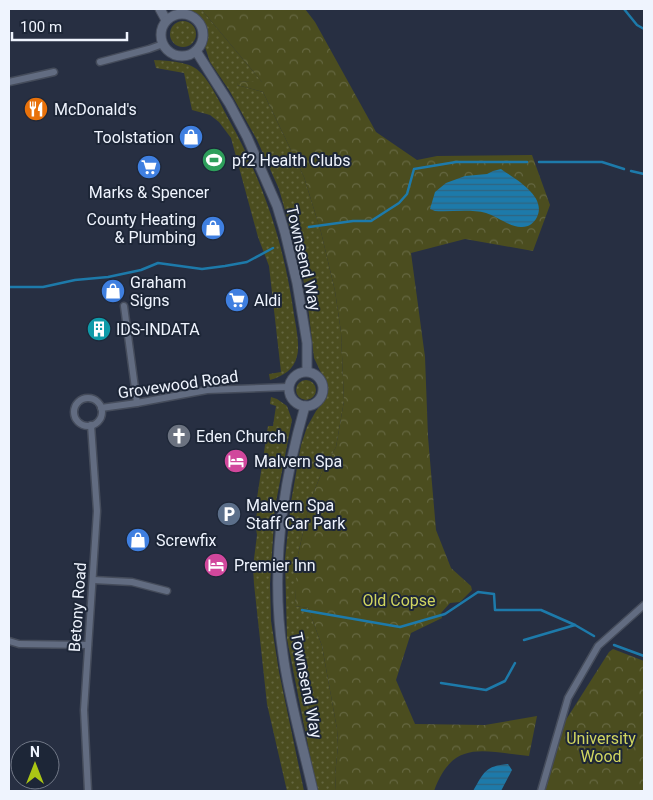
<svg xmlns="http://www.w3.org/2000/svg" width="653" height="800" font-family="Roboto,sans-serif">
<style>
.grass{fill:url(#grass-dots)}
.forest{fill:url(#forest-crowns)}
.water{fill:url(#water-rules)}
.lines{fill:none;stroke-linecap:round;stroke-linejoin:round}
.stream{stroke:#1d7aaa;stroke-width:2.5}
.minor-casing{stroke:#454c5b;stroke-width:9}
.secondary-casing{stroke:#454c5b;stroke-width:11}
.minor{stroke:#626c81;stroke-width:6}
.secondary{stroke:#626c81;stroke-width:9}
.labels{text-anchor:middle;stroke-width:4;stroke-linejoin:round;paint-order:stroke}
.poi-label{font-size:16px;fill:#eff4fe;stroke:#1d2637;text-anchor:start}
.street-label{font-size:16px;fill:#eff4fe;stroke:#1d2637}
.park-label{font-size:16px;fill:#d1d660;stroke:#1d2637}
</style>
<defs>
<pattern id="grass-dots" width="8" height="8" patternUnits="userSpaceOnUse" patternTransform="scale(1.25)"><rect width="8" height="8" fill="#4b4d1f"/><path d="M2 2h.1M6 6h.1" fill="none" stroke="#656741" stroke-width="1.8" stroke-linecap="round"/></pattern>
<pattern id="forest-crowns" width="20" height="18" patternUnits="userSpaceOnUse" patternTransform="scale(1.25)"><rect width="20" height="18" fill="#4b4d1f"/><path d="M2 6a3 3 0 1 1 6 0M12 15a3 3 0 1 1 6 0" fill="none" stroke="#656741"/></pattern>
<pattern id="water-rules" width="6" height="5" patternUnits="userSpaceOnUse" patternTransform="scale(1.25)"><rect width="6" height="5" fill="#1d7aaa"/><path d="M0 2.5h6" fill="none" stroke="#306480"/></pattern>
</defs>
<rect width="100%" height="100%" fill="#272f42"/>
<g class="grass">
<path d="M176,9H201L263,83L239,81L237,85L263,92L304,177L321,232L335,291L341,332L344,401L336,447L322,472L310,501L298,555L295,606L308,608L322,646L337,729L338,746L335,775L336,791H317L287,639L285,559L291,502L301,445L307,427L316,411L325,400L327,385L314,358L307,298L300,264L279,189L257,140L229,90L210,62L205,47L206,28L201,20L194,14Z"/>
<circle cx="183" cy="34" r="13"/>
<path d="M154,60C168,61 191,61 201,73C212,85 220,103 228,118C263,181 284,243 294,315C296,326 300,346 297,356C294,370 283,376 270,380L269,374L281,372L269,266L258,237L231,138L219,122L210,115L192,110L184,73L156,68Z"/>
<circle cx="306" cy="390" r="10"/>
<path d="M271,397L277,399L287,406L292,420L275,507L270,584L271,621L279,672L304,791H287L267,704L254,584L253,567L257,535L255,522L260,499L257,498L268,426H273L276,406L270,404Z"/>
</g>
<g class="forest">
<path d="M201,9H305L315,22L376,132L417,160L437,156L532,155L550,205L533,251L465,239L411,253L425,357L428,437L436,530L451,568L471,586L472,590L460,602L450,603L441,613L442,618L411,633L396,680L415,724L485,725L537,716L529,756C484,752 453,738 434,791H336L335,775L338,746L337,729L322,646L308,608L295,606L296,577L298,555L310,501L322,472L336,447L344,401L341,332L335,291L321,232L304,177L263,92L237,85L238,81L262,82Z"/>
<path d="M613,649L644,661V791H545L562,726L609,652Z"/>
</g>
<g class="water">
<path d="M501,169C515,179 547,196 537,217C534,223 529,227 522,227C512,228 496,216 486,213C471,209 451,212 435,211L430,209L435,192L446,183L465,176L487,174L493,171Z"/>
<path d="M508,764L512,770L501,791H473C484,772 485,766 508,764Z"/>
</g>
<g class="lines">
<g class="stream">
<path d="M624,9L637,25L644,29"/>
<path d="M539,162H602L624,169"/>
<path d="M631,171L644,174"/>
<path d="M309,227L353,221H371L399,203L407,194L414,169L456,162H527"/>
<path d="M9,287H43L75,280L108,277L141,270L158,263L202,269L225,266L247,262L273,248"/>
<path d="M302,610L400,627L445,614L478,592L494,594L495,610H541L575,625L594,636"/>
<path d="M524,640L575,625"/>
<path d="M614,645L644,656"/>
<path d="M441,683L486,690L505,681L515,663"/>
</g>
<g class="minor-casing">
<g id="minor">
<path d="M100,62L149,49L163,44"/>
<path d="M9,82L54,72"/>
<path d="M124,306L137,403"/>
<circle cx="88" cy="412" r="14"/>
<path d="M101,408L137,403L207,390L288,387"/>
<path d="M93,580L132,582L167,591"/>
<path d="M9,641L19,644L88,645"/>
<path d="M88,791L84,710L97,511L91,425"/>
<path d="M541,791L568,698L598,646L644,605"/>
</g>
</g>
<g class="secondary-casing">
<g id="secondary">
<path d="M160,9L166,20"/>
<circle cx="182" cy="35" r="21"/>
<path d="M196,51L229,103L247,137L277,206L285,233L297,283L307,343V371"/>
<circle cx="306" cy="389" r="17"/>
<path d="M305,406C282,486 270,571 283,654C289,700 303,746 313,791"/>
</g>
</g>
<use href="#minor" class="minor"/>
<use href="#secondary" class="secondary"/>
</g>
<defs>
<g id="restaurant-disc" transform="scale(1.25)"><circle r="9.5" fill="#e8710a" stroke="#1d2637"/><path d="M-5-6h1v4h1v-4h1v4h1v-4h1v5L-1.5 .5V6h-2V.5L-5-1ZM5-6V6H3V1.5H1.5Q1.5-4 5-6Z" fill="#fff"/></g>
<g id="shop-disc" transform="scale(1.25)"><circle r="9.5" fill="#3f7fe0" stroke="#1d2637"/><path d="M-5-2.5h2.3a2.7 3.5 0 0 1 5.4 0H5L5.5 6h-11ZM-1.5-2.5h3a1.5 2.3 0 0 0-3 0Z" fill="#fff"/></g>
<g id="stadium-disc" transform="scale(1.25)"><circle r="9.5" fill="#2e9e5b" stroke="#1d2637"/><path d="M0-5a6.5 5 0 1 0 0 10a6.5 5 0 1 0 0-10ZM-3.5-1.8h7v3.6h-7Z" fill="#fff"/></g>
<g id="supermarket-disc" transform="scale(1.25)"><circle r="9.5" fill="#3f7fe0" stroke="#1d2637"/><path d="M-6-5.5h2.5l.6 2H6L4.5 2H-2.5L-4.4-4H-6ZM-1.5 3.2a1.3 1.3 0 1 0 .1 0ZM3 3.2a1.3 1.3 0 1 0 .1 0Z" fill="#fff"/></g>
<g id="building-disc" transform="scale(1.25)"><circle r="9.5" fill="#0f9aa8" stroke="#1d2637"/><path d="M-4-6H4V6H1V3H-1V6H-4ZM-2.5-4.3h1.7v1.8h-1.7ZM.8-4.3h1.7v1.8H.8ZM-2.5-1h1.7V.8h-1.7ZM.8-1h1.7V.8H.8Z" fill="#fff"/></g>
<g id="church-disc" transform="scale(1.25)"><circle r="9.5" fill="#6b7280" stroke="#1d2637"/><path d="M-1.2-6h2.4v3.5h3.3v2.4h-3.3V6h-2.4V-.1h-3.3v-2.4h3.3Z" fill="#fff"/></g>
<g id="hotel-disc" transform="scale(1.25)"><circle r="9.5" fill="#d1479c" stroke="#1d2637"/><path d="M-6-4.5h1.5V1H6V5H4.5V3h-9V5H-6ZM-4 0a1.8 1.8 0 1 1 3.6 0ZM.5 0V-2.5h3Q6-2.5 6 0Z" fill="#fff"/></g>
<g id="parking-disc" transform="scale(1.25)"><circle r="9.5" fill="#5c6f8a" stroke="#1d2637"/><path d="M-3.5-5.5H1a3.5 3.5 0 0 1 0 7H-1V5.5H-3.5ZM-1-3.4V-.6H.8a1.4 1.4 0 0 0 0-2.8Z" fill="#fff"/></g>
</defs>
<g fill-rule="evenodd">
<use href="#restaurant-disc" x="36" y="109"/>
<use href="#shop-disc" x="191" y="137"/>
<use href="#stadium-disc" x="214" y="160"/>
<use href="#supermarket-disc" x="149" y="167"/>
<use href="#shop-disc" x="213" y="228"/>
<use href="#shop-disc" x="113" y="291"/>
<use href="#supermarket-disc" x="237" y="300"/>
<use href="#building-disc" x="99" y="329"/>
<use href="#church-disc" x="179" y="436"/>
<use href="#hotel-disc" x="236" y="461"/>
<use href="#parking-disc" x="229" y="514"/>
<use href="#shop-disc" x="138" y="540"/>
<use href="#hotel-disc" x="216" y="565"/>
</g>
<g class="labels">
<g class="poi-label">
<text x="54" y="115">McDonald's</text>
<text x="174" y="143" text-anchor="end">Toolstation</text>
<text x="232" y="166">pf2 Health Clubs</text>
<text x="149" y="198" text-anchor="middle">Marks &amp; Spencer</text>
<text x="196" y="225" text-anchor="end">County Heating<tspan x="196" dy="18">&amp; Plumbing</tspan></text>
<text x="130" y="288">Graham<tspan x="130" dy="18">Signs</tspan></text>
<text x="254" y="306">Aldi</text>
<text x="116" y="335">IDS-INDATA</text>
<text x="196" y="442">Eden Church</text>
<text x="254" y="467">Malvern Spa</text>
<text x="246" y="511">Malvern Spa<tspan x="246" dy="18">Staff Car Park</tspan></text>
<text x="156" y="546">Screwfix</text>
<text x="234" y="571">Premier Inn</text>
</g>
<g class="street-label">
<text transform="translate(304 258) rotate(77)" y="6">Townsend Way</text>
<text transform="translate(178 384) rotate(-8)" y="6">Grovewood Road</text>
<text transform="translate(77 607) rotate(-86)" y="6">Betony Road</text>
<text transform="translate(307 685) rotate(79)" y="6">Townsend Way</text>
</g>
<g class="park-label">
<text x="399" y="606">Old Copse</text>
<text x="601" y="744">University<tspan x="601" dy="18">Wood</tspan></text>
</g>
</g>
<rect width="653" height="800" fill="none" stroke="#eff4fe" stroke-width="20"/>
<g transform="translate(35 765)"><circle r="24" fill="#1d2637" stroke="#717887"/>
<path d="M0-4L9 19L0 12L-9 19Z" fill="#abc615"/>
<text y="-8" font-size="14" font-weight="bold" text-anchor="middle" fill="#eff4fe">N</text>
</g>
<path d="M12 32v8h115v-8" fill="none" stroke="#eff4fe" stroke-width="2.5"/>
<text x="20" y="32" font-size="15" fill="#eff4fe" stroke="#1d2637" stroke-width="4" paint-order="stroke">100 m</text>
</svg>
